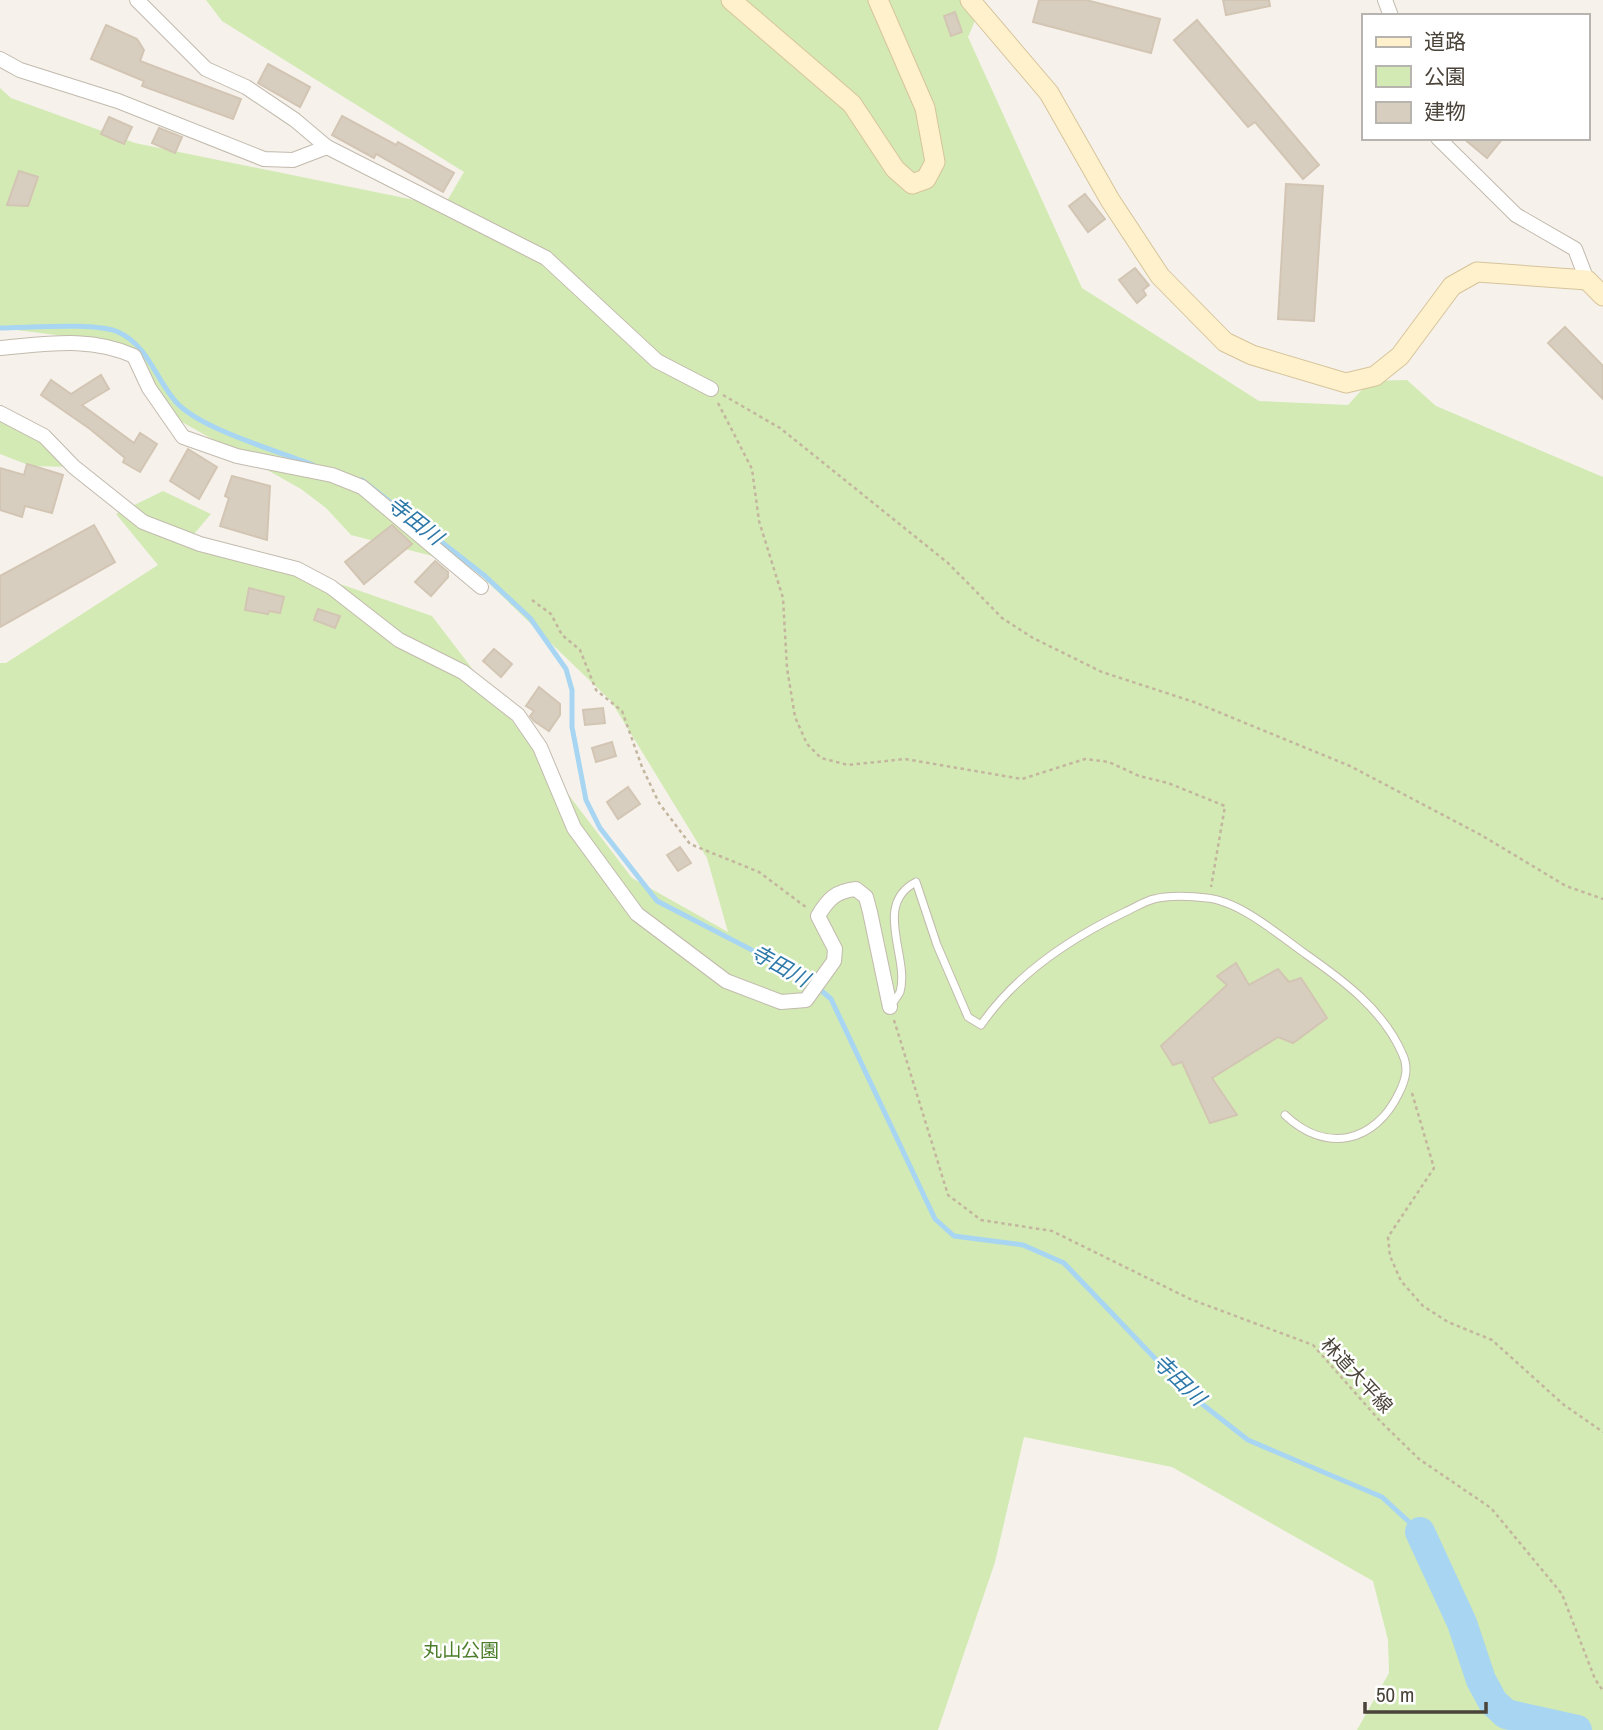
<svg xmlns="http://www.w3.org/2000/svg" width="1603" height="1730" font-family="'Archivo Narrow','Noto Sans JP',sans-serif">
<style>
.green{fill:#d3eab4}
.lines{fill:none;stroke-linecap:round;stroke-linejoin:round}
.stream{stroke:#a8d6f2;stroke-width:5}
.river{stroke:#a8d6f2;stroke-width:30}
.building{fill:#d8cec0;stroke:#d3c5b3;stroke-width:2}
.lane-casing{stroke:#c2baad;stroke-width:9}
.street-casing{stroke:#c2baad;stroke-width:16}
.secondary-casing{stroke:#d6c49b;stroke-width:21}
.path{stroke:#c3b59e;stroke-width:2.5;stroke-dasharray:3.5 3.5;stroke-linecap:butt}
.lane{stroke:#fff;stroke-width:7}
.street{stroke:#fff;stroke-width:14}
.secondary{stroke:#fff1cc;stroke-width:19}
.labels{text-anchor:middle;stroke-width:5;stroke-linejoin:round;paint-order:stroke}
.street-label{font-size:19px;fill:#4a4339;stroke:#fff}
.park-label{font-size:19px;fill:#4c7e2a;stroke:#fff}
.water-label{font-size:21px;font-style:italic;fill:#2c78a8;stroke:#fff}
</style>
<rect width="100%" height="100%" fill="#f6f2eb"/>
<g class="green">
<path d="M206,0H984L968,37L1082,288L1259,401L1348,405L1370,381L1407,380L1436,406L1603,477V1730H1357L1389,1673L1388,1640L1373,1581L1172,1467L1024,1437L995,1562L938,1730H0V663H6L158,565L116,514L163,491L211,514L188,541L297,569L432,616L632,878L728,932L707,858L611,701L471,566L351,535L326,508L301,489L182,422L121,343L0,328V88L11,98L135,143L444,206L464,172L222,21Z"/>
<path d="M0,415L24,421L74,467L31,466L0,454Z"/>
</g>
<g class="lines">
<g class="stream">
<path d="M0,328C28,328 95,322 118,332C148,345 156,380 176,402C200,429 278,451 313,465"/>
<path d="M362,480L485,576L530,618L566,669L572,690V727L586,800L600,828L657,901L808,979L831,999L935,1219L954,1236L1023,1245L1064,1263L1188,1393L1248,1440L1382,1497L1420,1532"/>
</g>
<path class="river" d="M1420,1532L1462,1623L1481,1680L1493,1702L1506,1714L1577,1730"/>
</g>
<g class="building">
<path d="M1039,0H1086L1160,19L1151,53L1033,22Z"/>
<path d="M1223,0H1269L1270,6L1226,15Z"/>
<path d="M955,12L962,32L951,36L944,16Z"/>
<path d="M1197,20L1319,165L1303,179L1255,122L1248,127L1174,40Z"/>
<path d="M106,25L137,39L144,50L140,61L241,99L233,119L142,86L144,81L91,59Z"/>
<path d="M268,64L310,87L300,107L258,83Z"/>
<path d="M342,116L396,145L398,142L454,173L443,192L376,154L374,158L332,135Z"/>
<path d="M109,117L132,127L124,144L101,134Z"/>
<path d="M159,128L182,137L175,153L152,143Z"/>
<path d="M1463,138H1503L1487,158Z"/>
<path d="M19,171L38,177L28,206L7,205Z"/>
<path d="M1286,184L1323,186L1314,321L1278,319Z"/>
<path d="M1085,194L1105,219L1088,232L1069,206Z"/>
<path d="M1135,268L1149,285L1143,290L1146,295L1137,303L1119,280Z"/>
<path d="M1565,327L1603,366V399L1548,343Z"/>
<path d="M101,375L109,389L82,405L134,443L140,433L157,444L140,472L123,462L125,458L90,429L41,395L51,380L71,394Z"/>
<path d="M188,449L217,467L199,499L170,481Z"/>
<path d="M27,464L63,475L52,513L25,506L22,517L0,510V468L24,475Z"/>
<path d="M232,476L270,486L267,540L220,526L229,498L225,496Z"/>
<path d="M94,525L115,562L0,627V576Z"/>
<path d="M392,525L412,544L364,584L345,562Z"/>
<path d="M435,561L448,572V577L431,596L415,582Z"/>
<path d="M249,588L284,597L280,613L269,611L268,614L245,610Z"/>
<path d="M318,609L340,616L335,628L314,620Z"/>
<path d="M494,649L512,664L501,677L483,661Z"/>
<path d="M539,687L560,704V715L549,731L534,721L530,716L534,711L526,706Z"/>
<path d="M603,708L605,723L585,725L583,710Z"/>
<path d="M612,742L616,756L596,762L592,748Z"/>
<path d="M628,787L640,804L618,819L607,802Z"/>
<path d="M680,847L691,863L678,871L667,855Z"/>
<path d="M1236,963L1249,985L1278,969L1289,982L1301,978L1327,1018L1293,1043L1278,1037L1212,1078L1237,1115L1210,1123L1182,1062L1173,1065L1161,1046L1227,985L1217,976Z"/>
</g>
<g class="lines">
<g class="lane-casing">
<path id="lane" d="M891,1006C893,1002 898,996 900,992C910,957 872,905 916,882L937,945L968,1017L981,1025C1016,974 1071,938 1125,912C1134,908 1145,901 1154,899C1168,895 1192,896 1207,898C1240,901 1280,936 1307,955C1344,981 1383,1010 1402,1053C1409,1067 1406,1079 1399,1093C1375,1143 1326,1154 1285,1115"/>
</g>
<g class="street-casing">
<g id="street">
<path d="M137,0L206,69L246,87L295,120L327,147L546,258L657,361L711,389"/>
<path d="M1385,0L1391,16"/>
<path d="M0,59L20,70L118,101L264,159L293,160L327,147"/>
<path d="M1438,138L1516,215L1575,249L1587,280"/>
<path d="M0,348C47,344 90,336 134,356L149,388L183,437L237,456L332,475L362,487L481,587"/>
<path d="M0,413L44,436L74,467L143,522L200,544L297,569L331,587L399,640L463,672L518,715L540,747L574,828L637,914L726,981L781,1002L806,1000L834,961L835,949L818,916C828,899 836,891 856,889L866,897L870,912L890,1007"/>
</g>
</g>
<g class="secondary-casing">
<g id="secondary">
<path d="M731,0L852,104L895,169L912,184L926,179L935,162L925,108L878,0"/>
<path d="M970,0L1049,93L1110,200L1160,276L1225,342L1252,355L1346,383L1375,376L1400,356L1452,286L1477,272L1587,280L1603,296"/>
</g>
</g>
<g class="path">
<path d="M723,395L780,428L948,563L1002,618L1033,638L1102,672L1194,702L1350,766L1481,835L1566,886L1603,899"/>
<path d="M718,403L752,469L759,521L783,598L787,668L795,717L807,744L821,758L848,765L905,759L1022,779L1085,759L1109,762L1139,776L1168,783L1225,806L1211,887"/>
<path d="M532,600L551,614L562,635L580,650L596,690L622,711L642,767L659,803L690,844L759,872L807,908"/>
<path d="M894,1020L948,1195L981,1220L1052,1231L1190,1299L1313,1345L1380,1421L1419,1459L1491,1508L1562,1594L1595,1679L1603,1691"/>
<path d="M1412,1093L1434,1168L1388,1237L1390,1256L1401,1281L1423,1306L1448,1322L1492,1340L1564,1405L1603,1432"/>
</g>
<use href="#lane" class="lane"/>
<use href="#street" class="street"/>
<use href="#secondary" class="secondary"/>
</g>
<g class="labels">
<g class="street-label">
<text transform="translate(1357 1375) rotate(47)" y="7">林道大平線</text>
</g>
<g class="park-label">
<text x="461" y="1657">丸山公園</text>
</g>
<g class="water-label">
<text transform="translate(415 521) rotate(38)" y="7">寺田川</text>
<text transform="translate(780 966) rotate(29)" y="7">寺田川</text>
<text transform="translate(1179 1380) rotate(44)" y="7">寺田川</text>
</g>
</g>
<rect x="1362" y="14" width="228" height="126" fill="#ffffff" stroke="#b7b4b0" stroke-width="2"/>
<rect x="1376" y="37" width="35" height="10" fill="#fff1cc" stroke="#b7b4b0" stroke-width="2"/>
<text x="1424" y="49" font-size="21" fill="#4a4339">道路</text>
<rect x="1376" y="66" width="35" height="21" fill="#d3eab4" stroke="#b7b4b0" stroke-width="2"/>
<text x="1424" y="84" font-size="21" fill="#4a4339">公園</text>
<rect x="1376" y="102" width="35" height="21" fill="#d8cec0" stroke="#b7b4b0" stroke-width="2"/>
<text x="1424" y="119" font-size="21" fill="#4a4339">建物</text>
<path d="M1365 1702v10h121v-10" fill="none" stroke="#4a4339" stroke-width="3.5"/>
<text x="1376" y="1702" font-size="21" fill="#4a4339" stroke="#ffffff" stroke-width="5" paint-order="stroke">50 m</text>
</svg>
